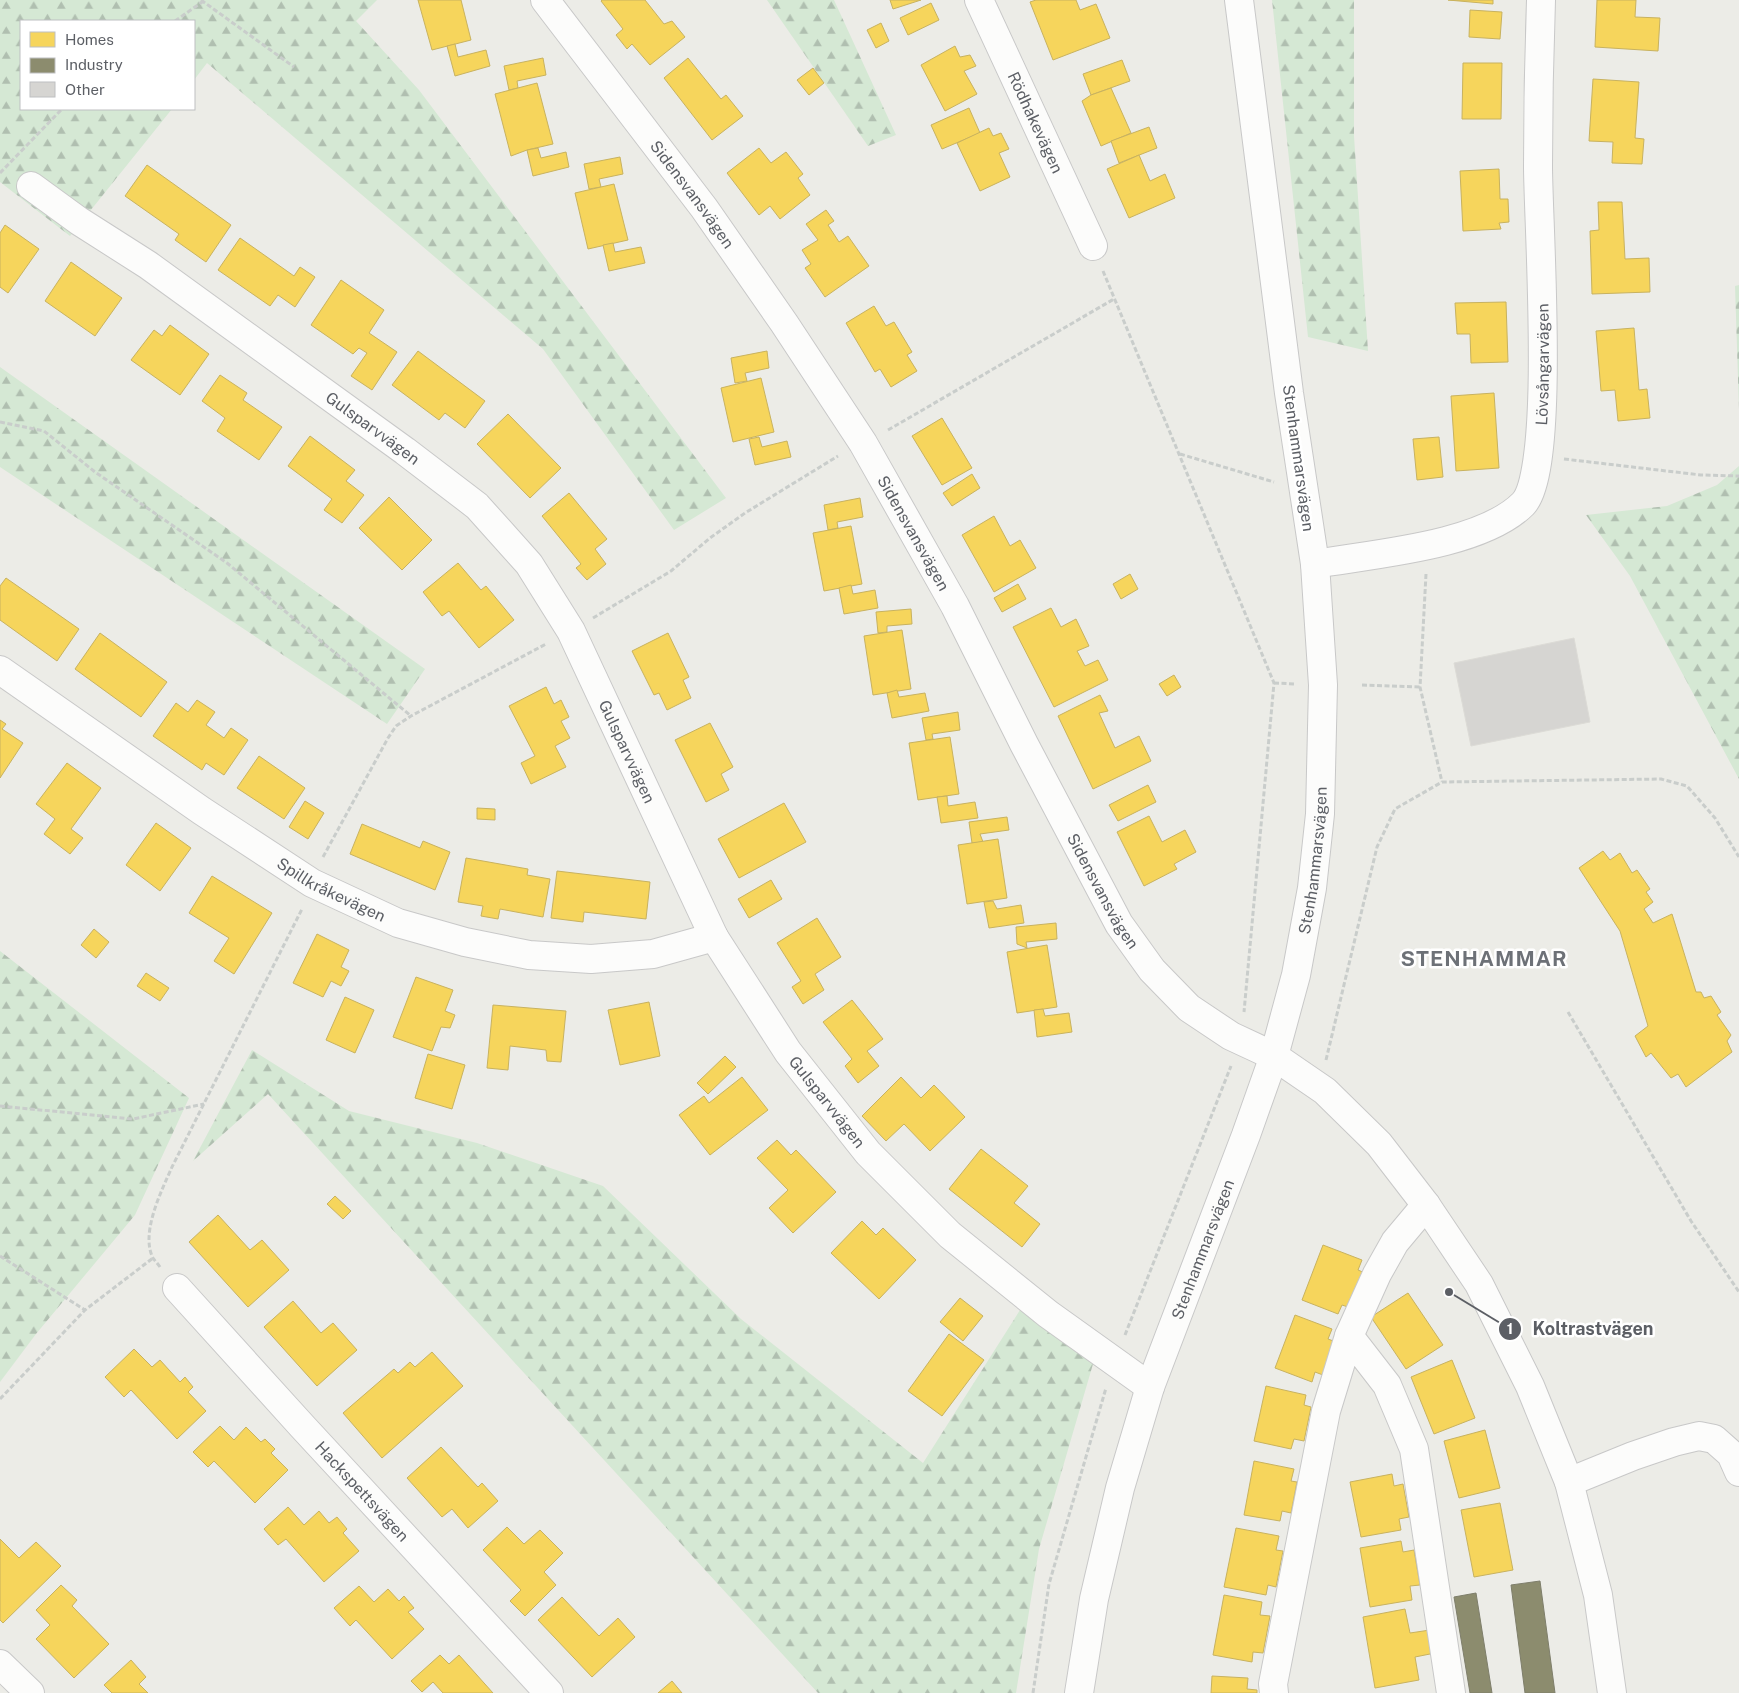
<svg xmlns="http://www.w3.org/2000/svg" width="1739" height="1693" font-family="'Public Sans',sans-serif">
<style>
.forest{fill:url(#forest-firs)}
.homes{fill:#f6d55c;stroke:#c8b25f}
.industry{fill:#8c8c6e;stroke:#7e7e6b}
.building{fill:#d6d5d2;stroke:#dcdbd6}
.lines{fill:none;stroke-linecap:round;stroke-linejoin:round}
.minor-casing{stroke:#c8c8c8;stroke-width:30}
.path{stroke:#c9cdcb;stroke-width:3;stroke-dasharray:5 2.5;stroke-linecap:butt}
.minor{stroke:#fcfcfb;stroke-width:28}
.labels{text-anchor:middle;stroke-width:5;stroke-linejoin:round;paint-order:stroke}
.street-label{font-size:16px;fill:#5c5f65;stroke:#fff}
.district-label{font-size:21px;font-weight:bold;letter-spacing:1px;fill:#6d7177;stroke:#fff}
.leader{fill:none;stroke:#5c5f65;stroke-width:2}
.callout-dot{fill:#5c5f65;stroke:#fff;stroke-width:2}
.mark-label{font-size:15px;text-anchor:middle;font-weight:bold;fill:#fff}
.callout-label{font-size:18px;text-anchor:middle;font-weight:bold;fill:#5c5f65;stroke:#fff;stroke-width:5;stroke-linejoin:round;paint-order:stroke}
</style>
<defs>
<pattern id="forest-firs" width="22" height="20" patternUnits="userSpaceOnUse" patternTransform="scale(1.25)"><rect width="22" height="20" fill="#d5e8d4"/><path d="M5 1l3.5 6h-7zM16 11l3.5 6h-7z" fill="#b0bfb0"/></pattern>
</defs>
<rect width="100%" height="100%" fill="#ecece7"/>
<g class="forest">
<path d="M0,0H377L356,21L419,90L726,498L674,530L543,349L207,63L194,80V21H21V109H172L70,236L0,182Z"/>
<path d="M767,0H834L896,135L868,146Z"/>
<path d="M1272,0H1354V136L1368,351L1308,337Z"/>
<path d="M1739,285V409L1735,286Z"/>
<path d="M0,367L425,669L387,724L0,467Z"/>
<path d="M1739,466V779L1630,576L1586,515L1667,506L1717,485Z"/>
<path d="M0,951L189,1098L135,1215L36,1334L0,1382Z"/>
<path d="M252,1050L349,1111L477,1143L603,1186L741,1319L923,1463L1020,1310L1093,1364L1039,1549L1016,1693H818L268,1094L193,1161Z"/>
</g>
<g class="homes">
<path d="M418,0H461L471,40L432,50Z"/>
<path d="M602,0H645L664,24L672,21L685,37L650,65L632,44L627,49L616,35L623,29L601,1Z"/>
<path d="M890,0H921L893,9Z"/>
<path d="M1036,0H1076L1080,10L1096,4L1110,38L1053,60L1030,2Z"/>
<path d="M1448,0H1493V4Z"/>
<path d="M1597,0H1636L1635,17L1660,18L1658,51L1595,47Z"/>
<path d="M931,3L939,20L908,35L900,18Z"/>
<path d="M1470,10L1502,12L1500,39L1469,37Z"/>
<path d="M881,23L889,41L876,48L867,30Z"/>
<path d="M455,44L458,57L486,50L490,66L455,76L447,46Z"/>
<path d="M955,46L960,57L970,55L976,66L964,71L977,94L945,111L921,65Z"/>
<path d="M543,58L546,75L517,81L518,88L509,90L504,66Z"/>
<path d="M688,58L721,99L726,95L743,116L712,140L664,78Z"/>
<path d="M1122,60L1130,81L1091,95L1083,74Z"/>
<path d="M1463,63H1502L1501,119H1462Z"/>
<path d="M813,68L824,83L809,95L797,80Z"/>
<path d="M1593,79L1639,82L1635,138L1644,139L1642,164L1612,163L1613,142L1589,141Z"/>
<path d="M537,83L553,144L527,150L511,156L495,94Z"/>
<path d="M1111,88L1131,133L1101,146L1082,101L1091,95Z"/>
<path d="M969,108L980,133L942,149L931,125Z"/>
<path d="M1149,127L1157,148L1119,163L1111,141Z"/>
<path d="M989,128L993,136L1001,133L1009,149L999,153L1010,177L980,191L957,143Z"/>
<path d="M538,148L541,158L566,152L569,167L533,176L527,150Z"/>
<path d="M759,148L771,163L786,152L803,174L798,178L810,195L780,219L770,206L759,215L727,173Z"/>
<path d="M1139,155L1150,181L1165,174L1175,198L1129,218L1107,169Z"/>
<path d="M620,157L623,174L599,179L601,187L589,189L584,164Z"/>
<path d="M147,165L231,225L206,262L175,240L179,234L125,196Z"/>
<path d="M1499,169L1500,199H1508L1509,222L1499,223L1501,229L1463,231L1460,171Z"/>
<path d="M614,184L628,240L588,249L575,193Z"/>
<path d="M1598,202H1622L1625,259L1649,258L1650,292L1592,294L1590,231L1599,230Z"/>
<path d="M826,210L834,221L828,225L839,242L848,236L869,266L825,297L805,268L811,264L802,250L818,240L806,224Z"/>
<path d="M5,225L39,249L8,293L0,287V233Z"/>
<path d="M240,238L294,276L300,267L315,277L295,307L278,295L270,306L218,270Z"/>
<path d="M613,243L615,252L641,247L645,263L609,271L603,245Z"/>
<path d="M71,262L122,298L95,336L45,301Z"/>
<path d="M341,280L384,310L369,333L397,352L372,390L351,376L367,353L359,348L353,354L311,325Z"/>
<path d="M1506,302L1508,362L1471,363L1470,334H1457L1455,303Z"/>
<path d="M874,306L886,326L894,322L912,352L907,355L917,371L891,387L880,369L875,372L846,323Z"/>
<path d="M170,325L209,354L180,395L131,360L154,330L162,336Z"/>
<path d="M1634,328L1639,390L1647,389L1650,418L1618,421L1615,390L1601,391L1596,331Z"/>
<path d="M418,351L485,401L465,428L445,413L439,420L392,385Z"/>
<path d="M767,351L769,368L745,373L747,381L735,383L731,358Z"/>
<path d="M220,375L247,393L243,400L282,427L259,460L217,431L225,418L202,401Z"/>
<path d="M761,378L774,432L733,442L721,388Z"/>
<path d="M1494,393L1499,468L1456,471L1451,396Z"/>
<path d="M508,414L561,468L530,498L477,444Z"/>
<path d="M942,418L972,468L942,485L912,436Z"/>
<path d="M310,436L355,470L346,481L364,495L342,523L324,510L332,499L288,466Z"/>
<path d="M759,437L762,447L787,441L791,457L755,465L749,439Z"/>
<path d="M1439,437L1443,477L1417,480L1413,439Z"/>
<path d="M972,474L980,488L952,506L943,493Z"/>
<path d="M569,493L607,539L595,549L606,564L587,580L576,568L581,564L542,516Z"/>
<path d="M389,497L432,540L402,570L359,528Z"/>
<path d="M860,498L863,517L837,522L838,528L828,530L824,505Z"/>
<path d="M994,516L1010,546L1020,540L1036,568L994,592L962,535Z"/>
<path d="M851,526L862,584L824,591L813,533Z"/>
<path d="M458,563L481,590L486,586L514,620L479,648L449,611L442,616L423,592Z"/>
<path d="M1130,574L1138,589L1121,599L1113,584Z"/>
<path d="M6,578L79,629L57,661L0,620V586Z"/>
<path d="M1018,584L1026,599L1002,612L994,598Z"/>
<path d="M851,585L853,594L875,590L878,608L844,614L839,588Z"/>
<path d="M1051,608L1061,627L1076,619L1089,646L1077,651L1085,666L1098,660L1108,680L1054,707L1013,627Z"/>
<path d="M911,609L912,624L887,626V632L878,633L876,612Z"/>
<path d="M902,630L911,689L873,695L864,636Z"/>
<path d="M100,633L167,682L141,717L75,669Z"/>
<path d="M668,633L689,677L683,680L691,698L667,710L659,693L654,695L632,651Z"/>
<path d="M1174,675L1181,687L1167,696L1159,684Z"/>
<path d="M546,687L554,704L561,700L569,717L561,721L570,738L555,746L566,767L531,784L521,763L535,756L509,706Z"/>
<path d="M897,690L899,697L925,693L929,711L892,718L887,693Z"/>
<path d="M1100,695L1108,711L1099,713L1115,748L1139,736L1151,761L1093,789L1058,716Z"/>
<path d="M197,700L215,712L206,725L224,738L231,728L248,740L224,775L206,763L202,770L153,736L176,703L188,712Z"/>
<path d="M958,712L960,730L932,734L933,739L926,740L922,718Z"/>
<path d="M0,720L6,724L2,729L23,743L0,778Z"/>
<path d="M710,723L733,767L721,774L729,790L706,802L675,740Z"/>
<path d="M950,737L959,794L918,800L909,743Z"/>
<path d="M259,756L305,788L284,819L237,788Z"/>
<path d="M67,763L101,788L71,829L83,838L70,854L44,834L55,819L36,804Z"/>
<path d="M1148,785L1156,802L1118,821L1109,805Z"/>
<path d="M947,796L948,806L975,802L978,818L941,823L937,797Z"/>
<path d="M305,801L324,813L308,839L289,827Z"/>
<path d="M784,803L806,842L739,878L718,839Z"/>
<path d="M477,808L495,809V820L477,819Z"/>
<path d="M1149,816L1162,842L1185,830L1196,852L1174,864L1177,869L1144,886L1117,832Z"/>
<path d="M1007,817L1009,830L980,834L983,842L972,843L969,822Z"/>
<path d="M156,823L191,848L160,891L126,865Z"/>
<path d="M362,824L420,848L423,841L450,852L435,890L350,854Z"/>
<path d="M998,839L1007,898L967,904L958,845Z"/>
<path d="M1603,851L1610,860L1620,853L1632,873L1637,870L1650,889L1646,892L1653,902L1644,909L1653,923L1672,914L1696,992H1701L1704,998L1711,996L1721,1012L1717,1015L1731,1035L1727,1041L1732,1052L1686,1087L1678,1074L1671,1078L1651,1053L1646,1057L1635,1036L1648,1026L1620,931L1579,868Z"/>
<path d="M466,858L528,869L527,875L550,879L543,917L500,909L498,919L481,916L483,906L458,902Z"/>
<path d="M557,871L650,882L646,919L584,912L583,922L551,918Z"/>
<path d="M212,876L272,913L234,974L214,961L229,938L189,913Z"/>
<path d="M771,880L782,899L749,918L738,899Z"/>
<path d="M993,901L997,909L1021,905L1024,923L989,928L984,902Z"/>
<path d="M817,918L841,957L815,974L824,990L803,1004L792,987L801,981L777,943Z"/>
<path d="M1056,923L1057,939L1026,942L1027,948L1017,944L1016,927Z"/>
<path d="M94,929L109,942L96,958L81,945Z"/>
<path d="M317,934L349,950L341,967L349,971L341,986L331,981L323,997L293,983Z"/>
<path d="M1047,945L1057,1007L1017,1013L1007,952Z"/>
<path d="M146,973L169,988L160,1001L137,986Z"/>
<path d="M416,977L453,990L445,1011L455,1015L450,1028L441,1027L432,1051L393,1037Z"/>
<path d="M345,997L374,1010L355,1053L326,1040Z"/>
<path d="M852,1000L883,1039L867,1051L879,1066L858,1083L845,1066L852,1059L823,1022Z"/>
<path d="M649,1002L660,1056L620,1065L608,1010Z"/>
<path d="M493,1005L566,1011L561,1062L547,1061L546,1050L510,1046L508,1070L487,1068Z"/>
<path d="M1043,1009L1045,1016L1069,1013L1072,1032L1037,1037L1034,1010Z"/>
<path d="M428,1054L465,1065L452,1109L415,1098Z"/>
<path d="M725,1056L736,1067L708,1094L697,1083Z"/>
<path d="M742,1077L768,1110L710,1155L679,1115L704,1096L709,1103Z"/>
<path d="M901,1077L921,1098L934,1085L965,1117L930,1151L904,1124L886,1141L862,1116Z"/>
<path d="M777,1140L791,1155L796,1150L836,1192L793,1233L769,1208L788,1190L757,1158Z"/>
<path d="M981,1149L1028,1186L1014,1203L1040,1224L1022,1247L949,1189Z"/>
<path d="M335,1196L351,1211L343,1219L327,1204Z"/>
<path d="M218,1215L250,1250L262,1240L289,1270L248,1307L189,1242Z"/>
<path d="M862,1221L876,1235L883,1228L916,1260L879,1299L831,1253Z"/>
<path d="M1323,1245L1362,1260L1358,1270L1365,1273L1351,1308L1342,1305L1338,1314L1302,1300Z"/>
<path d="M1408,1293L1443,1345L1406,1369L1371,1317Z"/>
<path d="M960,1298L983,1316L963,1341L940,1322Z"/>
<path d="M293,1301L321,1333L333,1323L357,1350L317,1386L264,1327Z"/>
<path d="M1295,1315L1332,1329L1328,1339L1336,1342L1323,1375L1315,1372L1312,1382L1275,1368Z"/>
<path d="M949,1334L984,1360L942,1416L908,1391Z"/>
<path d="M134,1349L152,1367L160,1360L180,1382L185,1377L193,1387L188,1392L206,1411L177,1439L131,1390L124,1397L105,1377Z"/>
<path d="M432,1352L463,1386L382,1458L343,1413L394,1369L398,1373L410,1362L415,1367Z"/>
<path d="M1452,1360L1475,1418L1434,1434L1411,1377Z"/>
<path d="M1266,1386L1306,1395L1304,1405L1311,1407L1304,1441L1294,1439L1291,1449L1254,1441Z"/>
<path d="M220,1426L234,1440L246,1427L261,1442L265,1439L275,1449L271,1453L288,1470L255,1503L214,1461L208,1467L193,1452Z"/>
<path d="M1485,1430L1500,1488L1459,1498L1444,1441Z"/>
<path d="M441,1447L478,1487L482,1483L498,1501L468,1528L452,1509L442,1517L407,1478Z"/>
<path d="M1254,1461L1294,1469L1291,1481L1297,1482L1291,1513L1282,1511L1280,1521L1244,1515Z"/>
<path d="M1392,1474L1394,1486L1403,1484L1409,1517L1399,1519L1401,1530L1361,1537L1350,1482Z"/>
<path d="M1500,1503L1513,1570L1474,1577L1461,1510Z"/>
<path d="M288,1507L304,1525L319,1511L329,1523L337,1517L347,1529L343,1533L359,1551L324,1582L286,1539L278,1545L264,1529Z"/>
<path d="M507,1527L524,1544L540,1530L563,1553L544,1572L556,1585L525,1616L510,1601L521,1590L483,1550Z"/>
<path d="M1236,1528L1279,1536L1276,1550L1283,1551L1276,1587L1268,1585L1266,1595L1224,1587Z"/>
<path d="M0,1539L19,1558L36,1542L61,1566L3,1623L0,1620Z"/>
<path d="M1401,1541L1403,1552L1414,1550L1420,1585L1410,1586L1412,1600L1370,1607L1360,1548Z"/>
<path d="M61,1585L77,1600L72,1606L109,1644L74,1678L36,1639L50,1625L36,1610Z"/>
<path d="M359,1586L374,1602L388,1589L399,1601L404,1596L414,1608L408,1612L424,1629L392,1659L356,1620L350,1626L334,1608Z"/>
<path d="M1224,1595L1262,1602L1260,1615L1270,1616L1263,1653L1253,1652L1252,1662L1213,1655Z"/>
<path d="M562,1597L599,1636L618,1618L635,1637L592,1677L538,1620Z"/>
<path d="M1405,1609L1410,1633L1430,1630L1435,1653L1415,1657L1419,1680L1375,1688L1363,1617Z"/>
<path d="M440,1655L449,1664L459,1655L493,1693H443L433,1682L422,1692L411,1681Z"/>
<path d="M131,1660L146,1677L139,1684L148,1693H112L104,1685Z"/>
<path d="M1212,1676L1248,1678L1247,1689L1257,1690V1693H1211Z"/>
<path d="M672,1681L682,1693H658Z"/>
</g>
<g class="industry">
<path d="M1540,1581L1555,1693H1525L1511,1585Z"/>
<path d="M1476,1593L1492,1693H1470L1454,1597Z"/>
</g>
<path class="building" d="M1574,638L1590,722L1471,746L1454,663Z"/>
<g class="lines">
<g class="minor-casing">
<g id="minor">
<path id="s1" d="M545,0L704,208L784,323L863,443L955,606L1024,744L1119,924L1152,970L1189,1008L1231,1036L1274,1056L1325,1091L1379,1144L1426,1205L1479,1284L1530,1386L1569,1482L1598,1595L1612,1693"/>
<path id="s2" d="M979,0L1093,246"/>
<path id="s3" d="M31,186L79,221L148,265L405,451L477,506L529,564L571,631L714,937L788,1052L868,1153L950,1235L1048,1314L1150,1387"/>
<path id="s4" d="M1315,564C1372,554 1481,546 1523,504C1556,470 1538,224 1538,166C1538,111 1539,55 1541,0"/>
<path id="s5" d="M0,670L202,811L312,883L398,923L465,942L529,955L591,959L653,954L714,937"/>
<path id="s6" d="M177,1288L302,1426L549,1693"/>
<path d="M1349,1336L1377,1274L1395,1242L1426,1205"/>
<path d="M1569,1482L1633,1456L1674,1442L1699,1436L1714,1439L1731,1454L1739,1472"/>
<path d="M0,1664L30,1693"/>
<path id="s7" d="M1079,1693L1094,1599L1120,1488L1150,1387L1246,1135L1274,1056L1296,975L1312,888L1320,814L1323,685L1315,564L1289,393L1239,0"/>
<path d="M1274,1693L1273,1684L1326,1411L1349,1336L1387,1385L1414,1449L1451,1693"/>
</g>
</g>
<g class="path">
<path d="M201,0L294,67"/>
<path d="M175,21L205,0"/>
<path d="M0,173L62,109"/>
<path d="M1103,271L1274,683L1244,1012"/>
<path d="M0,422L44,431L95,472L227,563L411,716"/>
<path d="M888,430L1114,299"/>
<path d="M1180,454L1274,482"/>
<path d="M1564,459L1701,475L1739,476"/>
<path d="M1426,574L1420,687L1442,782"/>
<path d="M593,618L671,571L710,538L745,513L838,456"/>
<path d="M1274,683L1296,684"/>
<path d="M1362,685L1420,687"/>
<path d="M323,857L388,738L396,726L411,716L546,644"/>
<path d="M1568,1012L1691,1221L1739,1292"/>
<path d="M1326,1060L1377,847L1395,809L1442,782L1661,779L1687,786L1715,818L1739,857"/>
<path d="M0,1106L133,1119L204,1104"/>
<path d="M0,1256L85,1310"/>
<path d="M160,1267C158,1264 155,1261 153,1258C140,1233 162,1190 172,1167L302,909"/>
<path d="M1125,1335L1231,1066"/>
<path d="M0,1399L85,1310L153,1258"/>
<path d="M1033,1693L1049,1584L1106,1388"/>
</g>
<use href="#minor" class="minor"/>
</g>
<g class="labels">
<g class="street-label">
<text dy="6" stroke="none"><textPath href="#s2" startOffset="135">Rödhakevägen</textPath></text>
<text dy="6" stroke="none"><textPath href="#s1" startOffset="244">Sidensvansvägen</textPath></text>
<text dy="6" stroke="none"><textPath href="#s4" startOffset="362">Lövsångarvägen</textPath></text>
<text dy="6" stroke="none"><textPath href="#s3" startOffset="419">Gulsparvvägen</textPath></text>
<text transform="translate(1299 458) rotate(82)" y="6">Stenhammarsvägen</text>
<text dy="6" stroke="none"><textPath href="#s1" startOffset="649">Sidensvansvägen</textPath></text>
<text dy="6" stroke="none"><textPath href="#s3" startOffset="839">Gulsparvvägen</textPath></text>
<text dy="6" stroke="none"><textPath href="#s7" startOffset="868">Stenhammarsvägen</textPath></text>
<text dy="6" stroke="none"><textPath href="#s5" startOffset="398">Spillkråkevägen</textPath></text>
<text dy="6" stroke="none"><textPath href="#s1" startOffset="1054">Sidensvansvägen</textPath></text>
<text dy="6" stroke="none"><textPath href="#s3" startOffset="1244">Gulsparvvägen</textPath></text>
<text dy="6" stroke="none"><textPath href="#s7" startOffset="462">Stenhammarsvägen</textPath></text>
<text dy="6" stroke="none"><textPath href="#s6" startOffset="275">Hackspettsvägen</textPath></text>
</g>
<g class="district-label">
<text x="1484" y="966">STENHAMMAR</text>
</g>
</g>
<path class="leader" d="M1449 1292L1510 1329"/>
<g class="callout-dot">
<circle cx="1449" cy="1292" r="5"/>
<circle cx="1510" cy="1329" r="12"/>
</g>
<g class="mark-label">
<text x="1510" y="1334">1</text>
</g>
<g class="callout-label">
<text x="1593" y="1335">Koltrastvägen</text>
</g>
<rect x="20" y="20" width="175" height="90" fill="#ffffff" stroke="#bebfc1"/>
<rect x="30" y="32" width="25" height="15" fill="#f6d55c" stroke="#bebfc1"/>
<text x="65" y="45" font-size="15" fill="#5c5f65">Homes</text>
<rect x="30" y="58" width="25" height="15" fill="#8c8c6e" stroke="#bebfc1"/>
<text x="65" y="70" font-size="15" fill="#5c5f65">Industry</text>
<rect x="30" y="82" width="25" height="15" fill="#d6d5d2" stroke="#bebfc1"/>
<text x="65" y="95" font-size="15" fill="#5c5f65">Other</text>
</svg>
